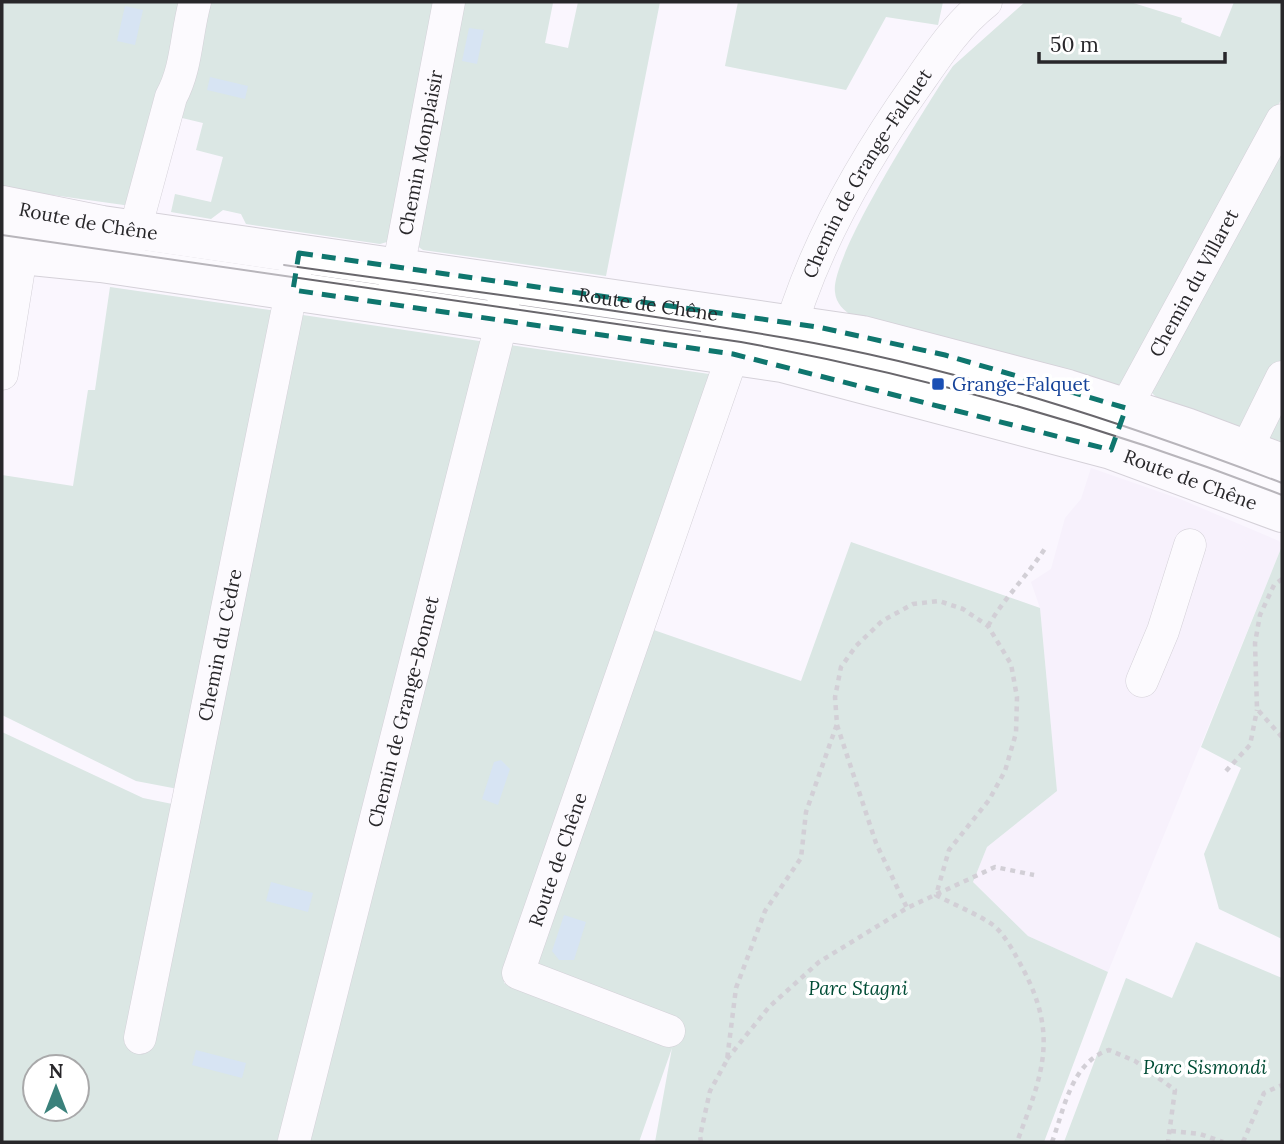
<svg xmlns="http://www.w3.org/2000/svg" width="1284" height="1144" font-family="Lora,serif">
<style>
.built{fill:#f3ebfa}
.green{fill:#b5d4c5;fill-rule:evenodd}
.water{fill:#adcfe6}
.lines{fill:none;stroke-linecap:round;stroke-linejoin:round}
.minor-casing{stroke:#a8a4ac;stroke-width:33}
.major-casing{stroke:#a8a4ac;stroke-width:40}
.path{stroke:#a3a0a6;stroke-width:4.5;stroke-dasharray:5 5;stroke-linecap:butt}
.minor{stroke:#fff;stroke-width:32}
.major{stroke:#fff;stroke-width:38}
.tram{stroke:#69676c;stroke-width:2}
.marked{fill:none;stroke:#0f766e;stroke-width:5;stroke-dasharray:14 9;stroke-linejoin:round}
.transit-dot{fill:#1a4fb4;stroke:#fff;stroke-width:2.5}
.labels{text-anchor:middle;stroke-width:7;stroke-linejoin:round;paint-order:stroke}
.street-label{font-size:19px;fill:#28272a;stroke:#fff}
.transit-label{font-size:19px;fill:#164399;stroke:#fff;text-anchor:start}
.park-label{font-size:19px;font-style:italic;fill:#004c35;stroke:#fff}
</style>
<rect width="100%" height="100%" fill="#faf6fe"/>
<path class="built" d="M1091,468L1180,499L1279,541L1282,546L1108,972L1028,936L973,882L987,847L1057,791L1040,608L1031,582L1051,569L1065,518L1081,499Z"/>
<g class="green">
<path d="M2,2H187L131,206L2,188Z"/>
<path d="M202,2H439L387,242L380,244L246,224L241,214L223,210L211,219L171,212L175,194L211,202L223,157L196,150L203,123L178,117Z"/>
<path d="M463,2L553,3L545,43L568,48L578,2H660L606,276L423,250L417,246Z"/>
<path d="M738,2H943L938,25L886,17L846,90L725,66Z"/>
<path d="M1025,2H1130L1182,18L1181,22L1220,37L1234,2H1282V98L1136,373L1117,386L853,317C844,310 836,304 835,292C830,258 920,117 942,82L953,66Z"/>
<path d="M1274,152L1282,157V442L1158,399L1150,391Z"/>
<path d="M110,287L284,312L178,789L136,781L2,715V475L73,486L88,390H95Z"/>
<path d="M296,314L486,342L289,1118L283,1120L277,1142H2V732L143,798L182,806ZM35,1067H77V1109H35Z"/>
<path d="M510,345L716,375L504,983L673,1042L530,968L648,628L801,681L851,542L1040,608L1057,791L987,847L973,882L1028,936L1108,972L1044,1142H655L672,1048L639,1142H306Z"/>
<path d="M1282,546V939L1219,909L1204,854L1241,768L1201,747Z"/>
<path d="M1196,942L1282,978V1142H1064L1126,978L1172,998Z"/>
</g>
<g class="water">
<path d="M125,6L143,10L135,45L117,41Z"/>
<path d="M469,28L484,30L477,64L462,61Z"/>
<path d="M210,77L248,86L245,99L207,90Z"/>
<path d="M501,760L510,769L498,805L482,799L494,762Z"/>
<path d="M271,882L313,893L308,912L266,901Z"/>
<path d="M564,915L586,922L574,960H559L552,951Z"/>
<path d="M196,1050L246,1063L242,1078L192,1065Z"/>
</g>
<g class="lines">
<g class="minor-casing">
<g id="minor">
<path d="M2,230L129,248"/>
<path d="M135,230L171,97C187,68 186,34 195,2"/>
<path id="s1" d="M394,290L449,2"/>
<path d="M717,333C911,363 1099,419 1282,489"/>
<path id="s2" d="M785,348C809,253 862,162 918,83C938,54 958,24 986,2"/>
<path d="M2,374L21,256"/>
<path id="s3" d="M1117,430L1133,394L1282,120"/>
<path d="M1246,450L1282,377"/>
<path d="M1142,681L1163,631L1190,545"/>
<path id="s4" d="M669,1031L518,973L733,354"/>
<path id="s5" d="M140,1038L296,268"/>
<path id="s6" d="M294,1141L498,336L504,299"/>
</g>
</g>
<g class="major-casing">
<g id="major">
<path id="s7" d="M2,205L102,225L862,335L1068,389L1186,427L1282,463"/>
<path id="s8" d="M2,253L101,263L782,363L1111,450L1282,513"/>
</g>
</g>
<g class="path">
<path d="M1282,579L1274,585L1260,615L1255,643L1257,709L1282,737"/>
<path d="M988,626C1005,597 1028,575 1046,547"/>
<path d="M837,725L876,843L907,908"/>
<path d="M1226,771L1250,745L1257,710"/>
<path d="M727,1059L769,1007L819,962L907,908L995,867L1034,875"/>
<path d="M1171,1131L1200,1134L1223,1142"/>
<path d="M701,1142L700,1136L710,1091L727,1060L736,988L765,911L801,858L806,812L837,724L835,697L841,667L856,646L882,621L913,604L939,601L963,609L988,626L1011,664L1017,697L1016,733L1005,771L989,800L949,850L936,895C954,905 976,913 993,925C1005,934 1016,956 1023,969C1059,1037 1042,1075 1017,1142"/>
<path d="M1052,1142C1064,1110 1071,1062 1109,1050L1135,1061L1175,1090L1168,1142"/>
<path d="M1243,1142L1264,1093L1282,1085"/>
</g>
<use href="#minor" class="minor"/>
<use href="#major" class="major"/>
<g class="tram">
<path d="M2,235L741,342C927,376 1107,427 1282,495"/>
<path d="M284,265C451,289 619,309 786,338C955,367 1122,422 1282,483"/>
</g>
</g>
<path d="M0 0H1284V1144H0ZM299,253L818,327L945,355L1126,408L1111,450L733,354L293,290Z" fill="#faf6fe" fill-opacity=".55" fill-rule="evenodd"/>
<path class="marked" d="M299,253L818,327L945,355L1126,408L1111,450L733,354L293,290Z"/>
<rect class="transit-dot" x="931" y="377" width="14" height="14" rx="3.5"/>
<g class="labels">
<g class="street-label">
<text dy="7" stroke="none"><textPath href="#s1" startOffset="140">Chemin Monplaisir</textPath></text>
<text dy="7" stroke="none"><textPath href="#s2" startOffset="194">Chemin de Grange-Falquet</textPath></text>
<text dy="7" stroke="none"><textPath href="#s7" startOffset="88">Route de Chêne</textPath></text>
<text dy="7" stroke="none"><textPath href="#s3" startOffset="166">Chemin du Villaret</textPath></text>
<text dy="7" stroke="none"><textPath href="#s7" startOffset="654">Route de Chêne</textPath></text>
<text dy="7" stroke="none"><textPath href="#s8" startOffset="1213">Route de Chêne</textPath></text>
<text dy="7" stroke="none"><textPath href="#s5" startOffset="401">Chemin du Cèdre</textPath></text>
<text dy="7" stroke="none"><textPath href="#s6" startOffset="443">Chemin de Grange-Bonnet</textPath></text>
<text dy="7" stroke="none"><textPath href="#s4" startOffset="282">Route de Chêne</textPath></text>
</g>
<g class="transit-label">
<text x="952" y="391">Grange-Falquet</text>
</g>
<g class="park-label">
<text x="858" y="995">Parc Stagni</text>
<text x="1205" y="1074">Parc Sismondi</text>
</g>
</g>
<rect width="1284" height="1144" fill="none" stroke="#28272a" stroke-width="7"/>
<g transform="translate(56 1088)"><circle r="33" fill="#ffffff" stroke="#a9a9aa" stroke-width="2"/>
<path d="M0-5L12 26L0 18L-12 26Z" fill="#3a817b"/>
<text y="-10" font-size="19" font-weight="bold" text-anchor="middle" fill="#28272a">N</text>
</g>
<path d="M1039 52v10h186v-10" fill="none" stroke="#28272a" stroke-width="3.5"/>
<text x="1050" y="52" font-size="21" fill="#28272a" stroke="#ffffff" stroke-width="5" paint-order="stroke">50 m</text>
</svg>
